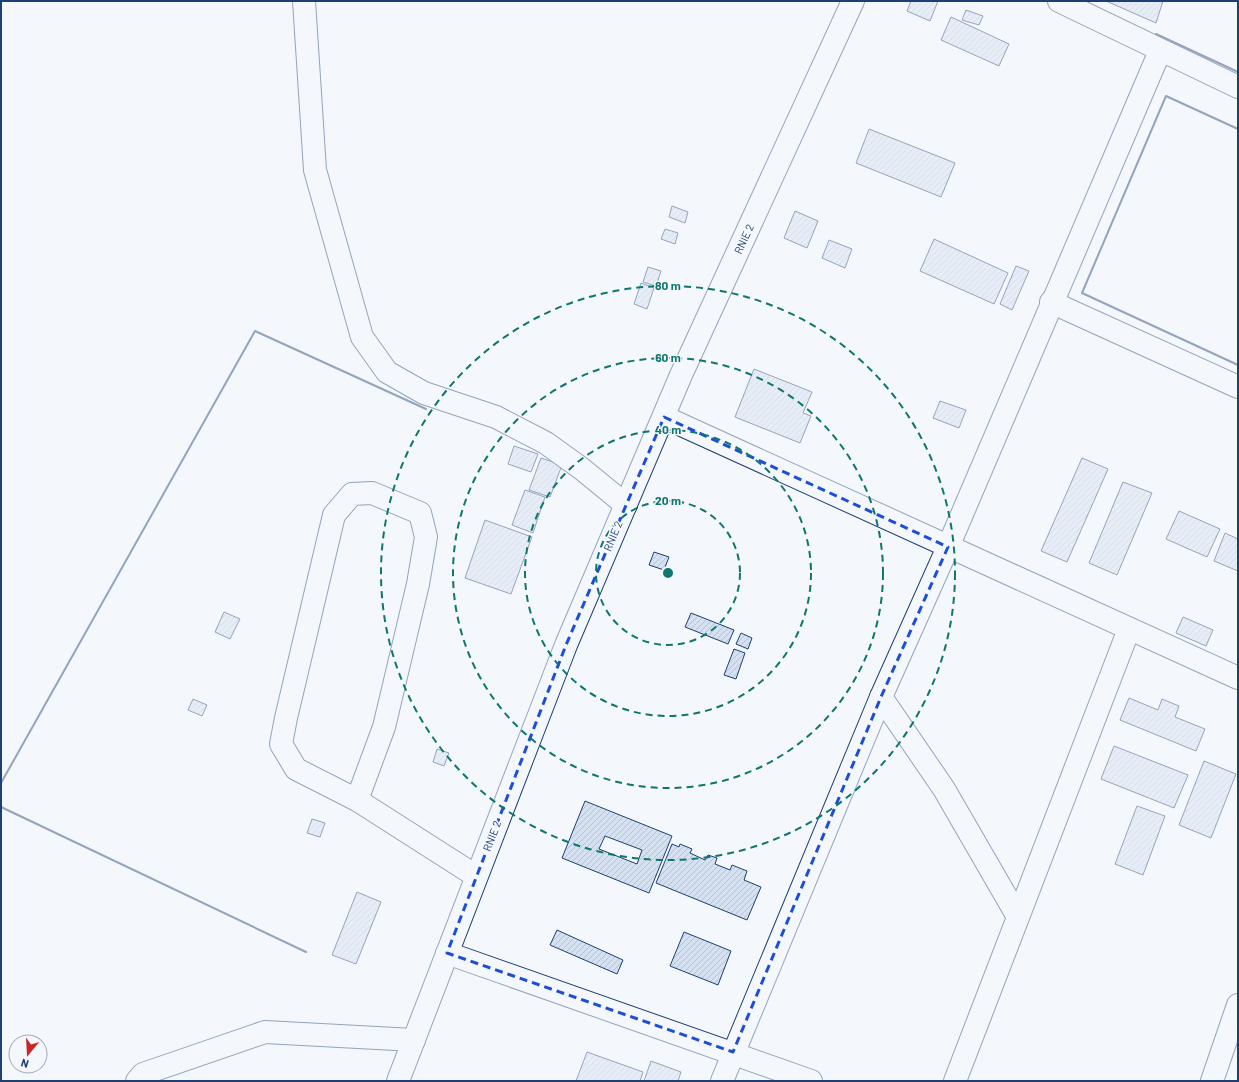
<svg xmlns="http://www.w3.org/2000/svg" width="1239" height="1082" font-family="Barlow,sans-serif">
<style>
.building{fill:url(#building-hatch);stroke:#1d3f73;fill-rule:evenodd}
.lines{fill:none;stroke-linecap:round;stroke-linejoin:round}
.minor-casing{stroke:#1d3f73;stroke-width:24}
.major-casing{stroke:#1d3f73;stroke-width:24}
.minor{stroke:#f4f7fb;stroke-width:22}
.major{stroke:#f4f7fb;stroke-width:22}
.wall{stroke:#1d3f73;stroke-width:2}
.marked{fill:none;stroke:#1d4ed8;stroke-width:3;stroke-dasharray:8 5;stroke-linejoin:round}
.ring{fill:none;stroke:#0f766e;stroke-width:2;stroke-dasharray:7 5}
.labels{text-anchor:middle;stroke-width:3;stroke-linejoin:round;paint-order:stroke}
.street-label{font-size:11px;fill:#1d3f73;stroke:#f4f7fb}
.centre{fill:#0f766e;stroke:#f4f7fb;stroke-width:2}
.ring-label{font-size:12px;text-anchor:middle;font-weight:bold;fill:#0f766e;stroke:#f4f7fb;stroke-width:3;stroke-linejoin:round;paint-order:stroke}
</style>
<defs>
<pattern id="building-hatch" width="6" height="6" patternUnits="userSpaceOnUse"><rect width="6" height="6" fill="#d5e0f0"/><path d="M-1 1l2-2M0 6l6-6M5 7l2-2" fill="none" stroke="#b6c1d1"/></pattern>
</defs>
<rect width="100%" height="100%" fill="#f4f7fb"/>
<g class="building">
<path d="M911,1H938L930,21L907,11Z"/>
<path d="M1106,1H1163L1156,23Z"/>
<path d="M966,10L983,16L979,25L962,20Z"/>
<path d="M951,17L1009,44L999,66L941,40Z"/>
<path d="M869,129L955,163L941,197L856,163Z"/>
<path d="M672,206L688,212L685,223L669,217Z"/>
<path d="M795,211L818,221L807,248L784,238Z"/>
<path d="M665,229L678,233L675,244L661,239Z"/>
<path d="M934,239L1008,273L994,304L920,271Z"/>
<path d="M829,240L852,249L845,268L822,258Z"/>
<path d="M1016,266L1029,271L1012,310L1000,304Z"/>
<path d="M648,267L661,271L656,286L643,282Z"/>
<path d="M641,283L654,288L647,309L634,304Z"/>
<path d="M754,369L812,392L803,413L811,416L800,443L735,417Z"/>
<path d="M940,401L966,410L959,428L933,418Z"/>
<path d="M514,446L538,454L531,472L508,464Z"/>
<path d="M541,458L562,465L550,497L529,490Z"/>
<path d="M1082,458L1108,469L1067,562L1041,551Z"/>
<path d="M1123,482L1152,493L1117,575L1089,563Z"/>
<path d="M525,490L545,497L533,533L512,525Z"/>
<path d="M1179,511L1220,529L1207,557L1166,539Z"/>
<path d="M485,520L532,537L511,594L465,578Z"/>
<path d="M1225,533L1238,539V571L1214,561Z"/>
<path d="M654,552L669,557L664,570L649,565Z"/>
<path d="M224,612L240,619L230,639L215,632Z"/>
<path d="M691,613L734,630L728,644L685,627Z"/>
<path d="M1183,617L1213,630L1206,646L1176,633Z"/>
<path d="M741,633L752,638L748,649L736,644Z"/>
<path d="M734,649L745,653L736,679L724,675Z"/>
<path d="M1129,698L1158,710L1162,699L1179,706L1175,717L1205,729L1196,751L1120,720Z"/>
<path d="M193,699L207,705L202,716L188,710Z"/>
<path d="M1114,746L1188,775L1174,808L1101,779Z"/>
<path d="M437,749L449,753L444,766L433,762Z"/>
<path d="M1204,761L1236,774L1211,838L1179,825Z"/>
<path d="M585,801L672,836L649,893L562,858ZM605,836L642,850L637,864L599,849Z"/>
<path d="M1137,806L1165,816L1143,875L1115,864Z"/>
<path d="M312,819L325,823L320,837L307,833Z"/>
<path d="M672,844L679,847L680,844L692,849L690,853L705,860L708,855L717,858L715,864L730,870L732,865L747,871L744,880L761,887L747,920L656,883Z"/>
<path d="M357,892L381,902L356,964L332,955Z"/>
<path d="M557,930L623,960L617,974L550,945Z"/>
<path d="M684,932L731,951L718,985L670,966Z"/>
<path d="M587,1052L643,1072L640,1081H576Z"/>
<path d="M651,1061L681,1072L678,1081H644Z"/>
</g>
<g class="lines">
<g class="minor-casing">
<g id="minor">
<path d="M304,1L315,170L362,337L387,372L424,393L496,417L546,443L582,469L626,505"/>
<path d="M1059,1L1238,87"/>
<path d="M1051,302L1238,387"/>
<path d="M664,417L1238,678"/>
<path d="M881,697L944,789L1018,917"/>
<path d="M357,800L384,727L418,584L426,537L420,513L372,493L352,494L334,515L286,718L281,744L296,769L357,800L476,876"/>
<path d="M447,953L811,1081"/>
<path d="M137,1081L143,1074L265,1032L414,1040"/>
<path d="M722,1081L881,697L948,547L1160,51"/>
<path d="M955,1081L1129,629"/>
<path d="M1212,1081L1238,1005"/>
</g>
</g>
<g class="major-casing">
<path id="major" d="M398,1081L566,645L681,375L853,1"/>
</g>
<use href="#minor" class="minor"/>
<use href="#major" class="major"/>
<g class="wall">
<path d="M1156,34L1238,72"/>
<path d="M1238,129L1166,96L1082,293L1238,365"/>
<path d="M1,783L255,331L426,409"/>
<path d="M1,807L306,952"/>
</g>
</g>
<path d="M0 0H1239V1082H0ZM664,417L948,547L881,697L733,1052L447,953L566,645Z" fill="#f4f7fb" fill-opacity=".55" fill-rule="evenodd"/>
<path class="marked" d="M664,417L948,547L881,697L733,1052L447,953L566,645Z"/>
<g class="ring">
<circle cx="668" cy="573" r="72"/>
<circle cx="668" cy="573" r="143"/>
<circle cx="668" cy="573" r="215"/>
<circle cx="668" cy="573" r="287"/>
</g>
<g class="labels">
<g class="street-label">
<text transform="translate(744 239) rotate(-65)" y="4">RNIE 2</text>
<text transform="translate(613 536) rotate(-67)" y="4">RNIE 2</text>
<text transform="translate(492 836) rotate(-69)" y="4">RNIE 2</text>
</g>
</g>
<circle cx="668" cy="573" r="6" class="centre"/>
<g class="ring-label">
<text x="668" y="290">80 m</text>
<text x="668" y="362">60 m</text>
<text x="668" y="434">40 m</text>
<text x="668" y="505">20 m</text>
</g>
<rect width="1239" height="1082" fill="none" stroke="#1d3f73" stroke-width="4"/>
<g transform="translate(28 1054) rotate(198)"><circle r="19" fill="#f4f7fb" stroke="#9eadc5"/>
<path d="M0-3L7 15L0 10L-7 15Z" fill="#c62828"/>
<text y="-6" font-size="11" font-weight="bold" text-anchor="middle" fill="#1d3f73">N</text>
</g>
</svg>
